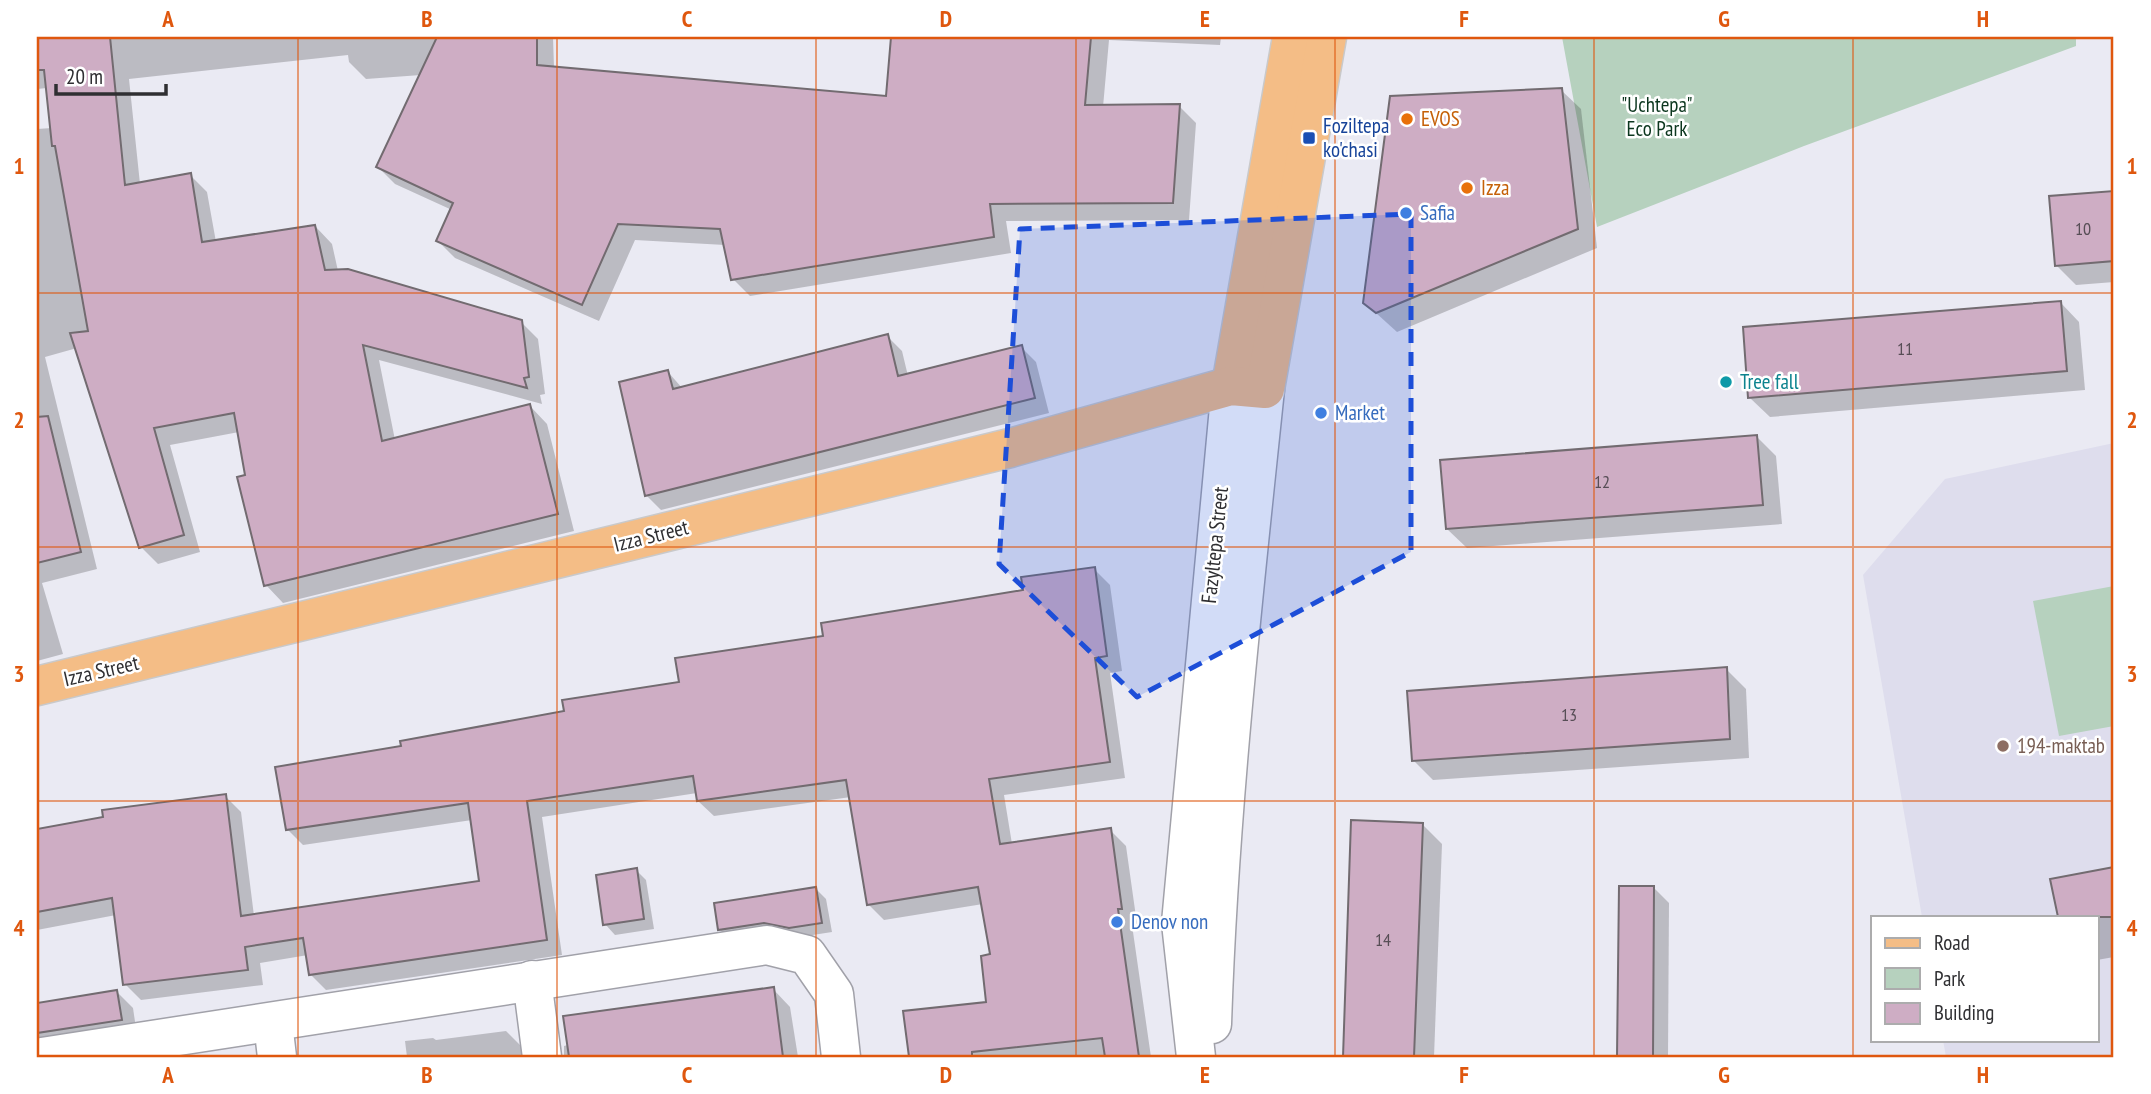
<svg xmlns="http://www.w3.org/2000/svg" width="2151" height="1094" font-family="'PT Sans Narrow',sans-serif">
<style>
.built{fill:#dedded}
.green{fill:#b6d1be}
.shadow{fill:#0003}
.building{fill:#ceadc4;stroke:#726b70;stroke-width:2}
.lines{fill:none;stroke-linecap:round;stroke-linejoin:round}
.minor-casing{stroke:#a1a1a9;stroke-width:41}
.major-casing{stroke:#c9c9ca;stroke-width:41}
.minor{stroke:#fff;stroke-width:38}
.major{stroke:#f4bd86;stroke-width:38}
.marked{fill:#1d4ed8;fill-opacity:0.2;stroke:#1d4ed8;stroke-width:5;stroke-dasharray:14 9;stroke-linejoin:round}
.grid{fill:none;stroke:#df570e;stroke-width:2;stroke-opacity:0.55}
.food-dot{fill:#e8710a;stroke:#fff;stroke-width:2.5}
.transit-dot{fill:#1a4fb4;stroke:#fff;stroke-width:2.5}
.shop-dot{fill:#3f7fe0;stroke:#fff;stroke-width:2.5}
.culture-dot{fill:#0f9aa8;stroke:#fff;stroke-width:2.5}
.education-dot{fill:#8d6e63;stroke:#fff;stroke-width:2.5}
.labels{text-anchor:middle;stroke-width:5;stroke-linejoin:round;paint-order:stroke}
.number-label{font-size:18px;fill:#574e56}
.park-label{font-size:21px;fill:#0c371f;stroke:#fff}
.food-label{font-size:21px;fill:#c56008;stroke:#fff;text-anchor:start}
.transit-label{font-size:21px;fill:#164399;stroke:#fff;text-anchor:start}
.shop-label{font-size:21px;fill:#366cbe;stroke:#fff;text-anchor:start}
.culture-label{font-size:21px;fill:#0d838f;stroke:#fff;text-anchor:start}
.street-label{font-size:21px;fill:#2f2f32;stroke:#fff}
.education-label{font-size:21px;fill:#785e54;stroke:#fff;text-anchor:start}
.neatline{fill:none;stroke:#df570e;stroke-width:2.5}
.grid-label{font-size:23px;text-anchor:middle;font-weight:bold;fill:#df570e}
</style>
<rect width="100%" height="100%" fill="#eaeaf3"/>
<path class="built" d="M2114,443V1057H1946L1943,1040H2097V917H1922L1863,575L1945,479Z"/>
<g class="green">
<path d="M1562,37H2076V46L1804,146L1597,227Z"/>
<path d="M2114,586V726L2059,736L2033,601Z"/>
</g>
<g class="shadow">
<path d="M37,37H553L554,68L888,98L893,37H1221L1220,45L1109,40L1103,107L1179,106L1196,123L1189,220L1006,221L1011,253L750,296L733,279L725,245L635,240L599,321L455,258L438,241L452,210L395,184L378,167L421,75L366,79L349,62L348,55L129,79L140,184L190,175L207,192L216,242L315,226L332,244L338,271L521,322L538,339L545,394L540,395L542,404L379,360L395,440L530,406L547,424L574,531L283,603L266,585L239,432L170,445L200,552L158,564L141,547L77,348L45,357L97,569L42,583L63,654L37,661V129L52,128L47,88L37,89Z"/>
<path d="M1561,90L1581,109L1597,248L1397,332L1365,303Z"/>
<path d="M2114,192V282L2076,285L2056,265L2051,198Z"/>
<path d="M2060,302L2079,322L2085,390L1770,417L1750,398Z"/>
<path d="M887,336L902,351L908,376L1021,347L1036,362L1049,413L661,510L646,495L668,372L683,389Z"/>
<path d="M1757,437L1776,456L1782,524L1467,548L1447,529Z"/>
<path d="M1094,569L1110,585L1122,671L1110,673L1125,778L1004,795L1012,844L1110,830L1126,846L1137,924L1132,925L1151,1057H910L905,1012L988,1004L992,956L983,904L884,920L868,904L851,797L714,816L698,801L697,793L542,817L562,955L326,990L310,974L308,955L260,963L263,985L141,1000L125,984L116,915L37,930V831L225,796L241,812L254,916L481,883L472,820L303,845L287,829L403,748L681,684L825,638L1025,591Z"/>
<path d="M1726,669L1746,689L1749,758L1433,780L1413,760Z"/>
<path d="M1353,822L1422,824L1442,844L1434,1057H1345Z"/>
<path d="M2114,869V957L2097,960V917H2059L2053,880Z"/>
<path d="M636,870L646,880L654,929L615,935L605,924Z"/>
<path d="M1620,888H1654L1669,903L1668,1057H1619Z"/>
<path d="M816,889L826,899L832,932L800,937L730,940L720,930Z"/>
<path d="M773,989L790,1007L798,1057H564V1046Z"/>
<path d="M117,992L133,1008L137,1035L37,1051V1004Z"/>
<path d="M506,1031L524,1049L525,1057H407L405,1041L433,1038L436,1040Z"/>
</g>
<g class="building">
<path d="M37,37H110L125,185L191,173L202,242L315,225L325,270L348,269L522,320L529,377L524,378L527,388L363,345L382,441L530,404L558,514L264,586L237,477L245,475L234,413L154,428L184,535L139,548L70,333L88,331L55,146H52L44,70H37Z"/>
<path d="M437,37H537V65L886,96L891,37H1091L1085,105L1180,104L1173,203L990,204L994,237L731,280L720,229L618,224L582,305L436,241L453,203L376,167Z"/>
<path d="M1562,88L1578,229L1376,313L1363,303L1390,96Z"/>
<path d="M2114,191V261L2055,266L2049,196Z"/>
<path d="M2061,301L2067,371L1748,398L1743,327Z"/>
<path d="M888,334L898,376L1022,345L1035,398L645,496L619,382L668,370L673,389Z"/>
<path d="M48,416L81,552L37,563V417Z"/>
<path d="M1757,435L1763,505L1446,529L1440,460Z"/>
<path d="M1095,567L1107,656L1095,658L1110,762L989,779L1000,844L1111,828L1122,909H1118L1139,1057H1105L1102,1038L972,1052V1057H909L903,1011L986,1002L981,956L990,954L978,887L867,905L846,780L697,801L693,776L527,801L547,940L309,975L303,938L245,947L248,970L123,985L112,898L37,912V829L103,817L102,810L226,794L241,916L479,881L468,803L286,830L275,767L401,746L400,741L564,711L562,700L679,682L675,658L823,636L821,623L1023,590L1021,577Z"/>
<path d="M1727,667L1730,739L1412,761L1407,691Z"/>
<path d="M1351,820L1423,823L1414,1057H1343Z"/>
<path d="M2114,867V917H2058L2050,879Z"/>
<path d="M637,868L644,919L603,925L596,875Z"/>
<path d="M1619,886H1654L1653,1057H1617Z"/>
<path d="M816,887L822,923L789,928L764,923L718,930L714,903Z"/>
<path d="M774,987L783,1057H569L563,1016Z"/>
<path d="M117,990L122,1020L37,1033V1003Z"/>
</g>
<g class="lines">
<g class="minor-casing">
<g id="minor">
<path d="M532,980L542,1057"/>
<path d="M273,1023L277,1057"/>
<path d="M1212,1024C1219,811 1243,600 1265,389"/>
<path d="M42,1057L767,945L807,955L834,994L841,1057"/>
<path d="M1196,1057L1181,923L1231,386"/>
</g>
</g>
<g class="major-casing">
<g id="major">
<path d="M1231,386L1292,37"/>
<path d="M37,686L1010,448L1231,386L1265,389L1327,37"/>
</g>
</g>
<use href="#minor" class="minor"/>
<use href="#major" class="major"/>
</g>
<path class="marked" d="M1411,214V552L1137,697L999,564L1020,229Z"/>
<path class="grid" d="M298,37V1057M557,37V1057M816,37V1057M1076,37V1057M1335,37V1057M1594,37V1057M1853,37V1057M37,293H2114M37,547H2114M37,801H2114"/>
<g class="food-dot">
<circle cx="1407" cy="119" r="7"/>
<circle cx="1467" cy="188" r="7"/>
</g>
<rect class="transit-dot" x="1302" y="131" width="14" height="14" rx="3.5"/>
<g class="shop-dot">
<circle cx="1406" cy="213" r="7"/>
<circle cx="1321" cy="413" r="7"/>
<circle cx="1117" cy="922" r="7"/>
</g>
<circle class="culture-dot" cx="1726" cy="382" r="7"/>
<circle class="education-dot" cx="2003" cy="746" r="7"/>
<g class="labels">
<g class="number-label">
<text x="2083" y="235">10</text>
<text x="1905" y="355">11</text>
<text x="1602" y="488">12</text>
<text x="1569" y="721">13</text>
<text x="1383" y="946">14</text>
</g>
<g class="park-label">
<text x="1657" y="112">"Uchtepa"<tspan x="1657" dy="24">Eco Park</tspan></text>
</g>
<g class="food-label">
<text x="1421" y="126">EVOS</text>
<text x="1481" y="195">Izza</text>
</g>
<g class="transit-label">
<text x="1323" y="133">Foziltepa<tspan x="1323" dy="24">ko'chasi</tspan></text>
</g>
<g class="shop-label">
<text x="1420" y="220">Safia</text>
<text x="1335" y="420">Market</text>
<text x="1131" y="929">Denov non</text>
</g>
<g class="culture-label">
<text x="1740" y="389">Tree fall</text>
</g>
<g class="street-label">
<text transform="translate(651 536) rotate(-14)" y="7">Izza Street</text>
<text transform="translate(1215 545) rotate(-84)" y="7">Fazyltepa Street</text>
<text transform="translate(101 671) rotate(-13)" y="7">Izza Street</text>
</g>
<g class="education-label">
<text x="2017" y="753">194-maktab</text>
</g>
</g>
<rect width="2151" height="1094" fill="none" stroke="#ffffff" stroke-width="77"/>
<rect x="1871" y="916" width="228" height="126" fill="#ffffff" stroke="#acacad" stroke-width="2"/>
<rect x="1885" y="938" width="35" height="10" fill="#f4bd86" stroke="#acacad" stroke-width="2"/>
<text x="1934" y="950" font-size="21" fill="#2f2f32">Road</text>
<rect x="1885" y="968" width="35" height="21" fill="#b6d1be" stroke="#acacad" stroke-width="2"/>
<text x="1934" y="986" font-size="21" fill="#2f2f32">Park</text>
<rect x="1885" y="1003" width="35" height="21" fill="#ceadc4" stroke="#acacad" stroke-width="2"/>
<text x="1934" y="1020" font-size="21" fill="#2f2f32">Building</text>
<path d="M56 84v10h110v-10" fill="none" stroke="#2f2f32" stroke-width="3.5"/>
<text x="66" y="84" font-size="21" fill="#2f2f32" stroke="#ffffff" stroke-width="5" paint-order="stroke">20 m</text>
<rect x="38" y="38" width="2074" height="1018" class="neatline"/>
<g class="grid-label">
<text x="168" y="27">A</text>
<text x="427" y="27">B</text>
<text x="687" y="27">C</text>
<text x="946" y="27">D</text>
<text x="1205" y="27">E</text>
<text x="1464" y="27">F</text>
<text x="1724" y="27">G</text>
<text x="1983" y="27">H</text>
<text x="19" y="174">1</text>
<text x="2132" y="174">1</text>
<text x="19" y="428">2</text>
<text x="2132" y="428">2</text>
<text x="19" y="682">3</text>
<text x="2132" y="682">3</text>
<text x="19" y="936">4</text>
<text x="2132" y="936">4</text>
<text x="168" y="1083">A</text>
<text x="427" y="1083">B</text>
<text x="687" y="1083">C</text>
<text x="946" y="1083">D</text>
<text x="1205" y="1083">E</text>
<text x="1464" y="1083">F</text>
<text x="1724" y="1083">G</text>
<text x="1983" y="1083">H</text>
</g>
</svg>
